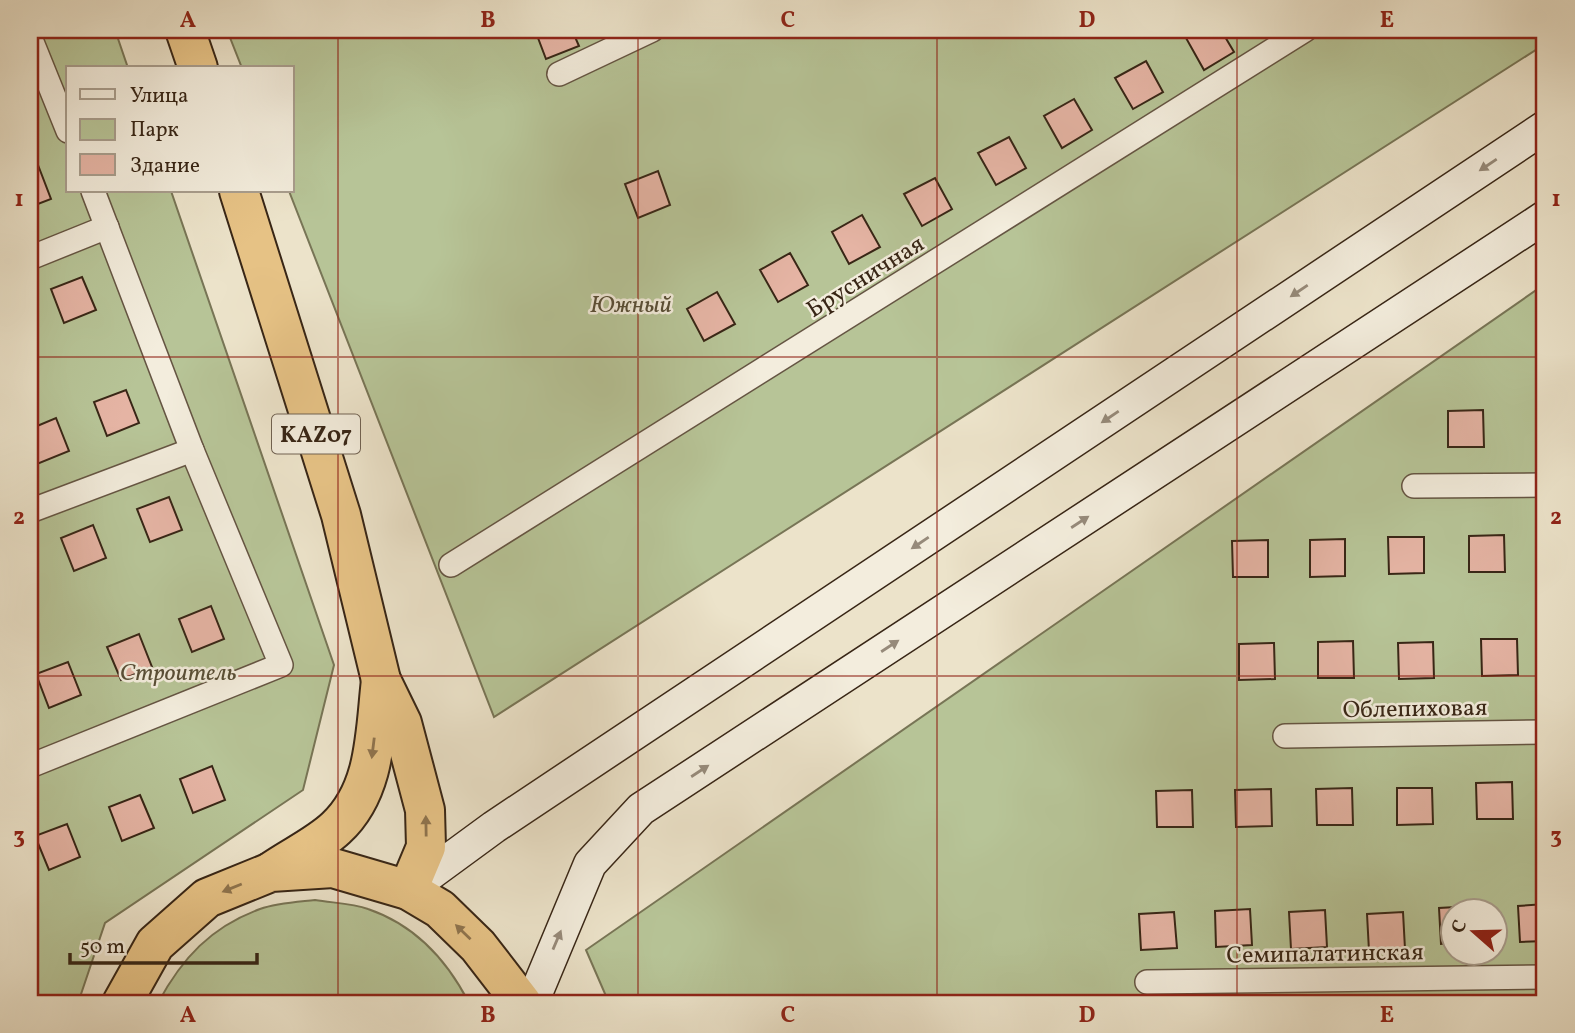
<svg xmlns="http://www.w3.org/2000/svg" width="1575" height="1033" font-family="Vollkorn,serif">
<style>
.green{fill:#b7c497;stroke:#787556;stroke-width:2;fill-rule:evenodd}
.building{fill:#e5b4a4;stroke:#382616;stroke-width:2}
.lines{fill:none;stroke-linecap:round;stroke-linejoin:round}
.street-casing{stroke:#655543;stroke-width:26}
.secondary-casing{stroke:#382616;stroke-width:35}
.highway-casing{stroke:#382616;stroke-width:42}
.street{stroke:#f3eddd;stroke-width:23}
.secondary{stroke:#f3eddd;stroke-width:32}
.highway{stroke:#e6c285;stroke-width:38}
.oneway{fill:#968a7a}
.oneway2{fill:#8f744e}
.grid{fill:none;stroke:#8f2418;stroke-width:2;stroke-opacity:0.55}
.labels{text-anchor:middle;stroke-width:5;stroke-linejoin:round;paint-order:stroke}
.shield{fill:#f3eddd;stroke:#706252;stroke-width:2}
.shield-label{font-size:23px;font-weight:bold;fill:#382616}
.street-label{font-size:24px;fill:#382616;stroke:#f3eddd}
.park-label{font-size:24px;font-style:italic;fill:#584e36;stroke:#f3eddd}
.neatline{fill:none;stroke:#8f2418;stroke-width:2.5}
.grid-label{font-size:23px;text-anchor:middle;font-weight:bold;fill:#8f2418}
</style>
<rect width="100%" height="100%" fill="#ece3ca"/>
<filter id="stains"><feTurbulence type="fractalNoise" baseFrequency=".00286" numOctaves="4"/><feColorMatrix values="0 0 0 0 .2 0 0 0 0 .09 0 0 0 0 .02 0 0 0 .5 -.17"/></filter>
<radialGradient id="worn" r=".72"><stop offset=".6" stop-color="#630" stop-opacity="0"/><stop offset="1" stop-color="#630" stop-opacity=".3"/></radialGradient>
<g class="green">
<path d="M30,30H115L128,68H68V191H171L334,665L303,790L105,923L78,1003H30Z"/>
<path d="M227,30H1545V44L494,717L289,191H292V68H242Z"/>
<path d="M1545,284V1003H609L586,950ZM1452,911H1494V953H1452Z"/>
<path d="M315,900C332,903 352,903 368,909C415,925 447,960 469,1003H158C182,958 211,927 260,909C277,903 297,902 315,900Z"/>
</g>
<g class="building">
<path d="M535,30H572L579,46L546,59Z"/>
<path d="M1201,30H1221L1234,52L1204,70L1186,38Z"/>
<path d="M1146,61L1163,92L1133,109L1115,78Z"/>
<path d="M1074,99L1092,130L1062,148L1044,116Z"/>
<path d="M1009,137L1026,168L996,185L978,153Z"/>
<path d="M38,165L51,199L30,207V169Z"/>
<path d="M658,171L670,205L638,218L625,184Z"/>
<path d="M935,178L952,209L922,226L904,194Z"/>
<path d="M862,215L880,247L849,264L832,232Z"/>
<path d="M790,253L808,285L778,302L760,270Z"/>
<path d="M82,277L96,310L64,323L51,289Z"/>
<path d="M717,292L735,324L704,341L687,309Z"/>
<path d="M126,390L139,423L107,436L94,402Z"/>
<path d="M1483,410L1484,447H1448V411Z"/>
<path d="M56,418L69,451L37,464L30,445V429Z"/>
<path d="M169,497L182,530L150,542L137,509Z"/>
<path d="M93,525L106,558L74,571L61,538Z"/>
<path d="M1504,535L1505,572H1469V536Z"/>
<path d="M1388,537H1424V573L1389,574Z"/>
<path d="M1345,539V576L1310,577V540Z"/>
<path d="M1268,540V577H1233L1232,541Z"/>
<path d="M211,606L224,639L192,652L179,619Z"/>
<path d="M139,634L152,667L121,680L107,647Z"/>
<path d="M1481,639H1517L1518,675L1482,676Z"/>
<path d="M1353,641L1354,678H1318V642Z"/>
<path d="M1433,642L1434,678L1399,679L1398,643Z"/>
<path d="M1274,643L1275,679L1239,680V644Z"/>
<path d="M68,662L81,695L49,708L36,674Z"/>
<path d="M212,766L225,800L193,813L180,779Z"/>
<path d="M1512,782L1513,819H1477L1476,783Z"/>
<path d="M1352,788L1353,825H1317L1316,789Z"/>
<path d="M1397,788H1432L1433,824L1397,825Z"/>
<path d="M1271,789L1272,826L1236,827L1235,790Z"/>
<path d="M1192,790L1193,827H1157L1156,791Z"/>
<path d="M140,795L154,828L122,841L109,807Z"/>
<path d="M67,824L80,857L49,870L35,836Z"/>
<path d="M1545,904V941L1520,942L1518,906Z"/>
<path d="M1474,906V911H1452V943L1441,944L1439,908Z"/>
<path d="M1250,909L1252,945L1216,947L1215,911Z"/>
<path d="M1325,910L1327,947L1291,949L1289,912Z"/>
<path d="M1174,912L1177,948L1141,950L1139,914Z"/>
<path d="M1403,912L1405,949L1369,951L1367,914Z"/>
</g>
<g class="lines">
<g class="street-casing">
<g id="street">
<path d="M30,37L68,131"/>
<path d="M559,74L652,30"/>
<path d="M30,258L107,227"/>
<path d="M1414,486L1545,485"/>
<path d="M30,511L192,450"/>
<path d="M451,565L1305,30"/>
<path d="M1285,736L1545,732"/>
<path d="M30,766L281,665L192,450L93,191"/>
<path d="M1147,982L1545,977"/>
</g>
</g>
<g class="secondary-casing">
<g id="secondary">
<path d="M408,890L494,827L1545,127"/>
<path d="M532,1003L590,864L641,809L1545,217"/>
</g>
</g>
<g class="highway-casing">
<g id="highway">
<path d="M185,30L198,68"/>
<path d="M239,191L341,515L381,680L402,723L425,810L426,847L408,890"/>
<path d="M272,871C292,857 318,845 336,828C377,790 375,731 381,680"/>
<path d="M122,1003L155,944L207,898L271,872L333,868L408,890L440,909L478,946L522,1003"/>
</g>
</g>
<use href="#street" class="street"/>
<use href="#secondary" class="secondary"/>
<use href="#highway" class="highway"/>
</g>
<defs><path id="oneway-solid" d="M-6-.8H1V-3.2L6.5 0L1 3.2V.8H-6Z" transform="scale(1.75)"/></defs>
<g class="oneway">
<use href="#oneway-solid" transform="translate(1488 165) rotate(146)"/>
<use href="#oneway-solid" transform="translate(1299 291) rotate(146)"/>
<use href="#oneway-solid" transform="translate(1110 417) rotate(146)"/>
<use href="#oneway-solid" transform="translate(1080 522) rotate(-33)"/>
<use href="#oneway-solid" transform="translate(920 543) rotate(146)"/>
<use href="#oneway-solid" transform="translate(890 646) rotate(-33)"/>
<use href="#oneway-solid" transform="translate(700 771) rotate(-33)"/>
<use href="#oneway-solid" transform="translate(557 940) rotate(-67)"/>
</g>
<g class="oneway2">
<use href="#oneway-solid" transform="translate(373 748) rotate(97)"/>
<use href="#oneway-solid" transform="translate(426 826) rotate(-91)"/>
<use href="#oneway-solid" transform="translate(232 888) rotate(158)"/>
<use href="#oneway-solid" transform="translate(463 932) rotate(-136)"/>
</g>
<path class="grid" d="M338,30V1003M638,30V1003M937,30V1003M1237,30V1003M30,357H1545M30,676H1545"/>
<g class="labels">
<rect class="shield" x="272" y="414.5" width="88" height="39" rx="5"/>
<g class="shield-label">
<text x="316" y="442">KAZ07</text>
</g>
<g class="street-label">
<text transform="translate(865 276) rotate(-32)" y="8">Брусничная</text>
<text transform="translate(1415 708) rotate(-1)" y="8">Облепиховая</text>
<text transform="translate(1325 953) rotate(-1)" y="8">Семипалатинская</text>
</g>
<g class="park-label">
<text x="631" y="312">Южный</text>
<text x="178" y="680">Строитель</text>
</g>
</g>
<rect width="1575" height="1033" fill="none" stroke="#ece3ca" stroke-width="77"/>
<rect x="66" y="66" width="228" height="126" fill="#f3eddd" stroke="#a89d8d" stroke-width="2"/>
<rect x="80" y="89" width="35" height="10" fill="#f3eddd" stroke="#a89d8d" stroke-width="2"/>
<text x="130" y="102" font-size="21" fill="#382616">Улица</text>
<rect x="80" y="119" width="35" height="21" fill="#b7c497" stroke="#a89d8d" stroke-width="2"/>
<text x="130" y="136" font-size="21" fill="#382616">Парк</text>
<rect x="80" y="154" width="35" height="21" fill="#e5b4a4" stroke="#a89d8d" stroke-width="2"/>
<text x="130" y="172" font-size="21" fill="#382616">Здание</text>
<g transform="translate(1474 932) rotate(290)"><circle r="33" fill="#f3eddd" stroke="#a89d8d" stroke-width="2"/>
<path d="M0-5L12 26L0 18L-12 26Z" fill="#8f2418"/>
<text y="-10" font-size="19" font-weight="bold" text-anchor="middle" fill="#382616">С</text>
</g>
<path d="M70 953v10h187v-10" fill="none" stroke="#382616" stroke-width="3.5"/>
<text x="80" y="953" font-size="21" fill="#382616" stroke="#f3eddd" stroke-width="5" paint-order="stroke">50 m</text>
<rect x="38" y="38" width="1498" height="957" class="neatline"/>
<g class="grid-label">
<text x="188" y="27">A</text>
<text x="488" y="27">B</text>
<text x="788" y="27">C</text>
<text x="1087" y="27">D</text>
<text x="1387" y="27">E</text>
<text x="19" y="206">1</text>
<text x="1556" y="206">1</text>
<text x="19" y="524">2</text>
<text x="1556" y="524">2</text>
<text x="19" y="843">3</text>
<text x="1556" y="843">3</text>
<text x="188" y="1022">A</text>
<text x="488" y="1022">B</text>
<text x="788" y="1022">C</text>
<text x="1087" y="1022">D</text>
<text x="1387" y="1022">E</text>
</g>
<rect width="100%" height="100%" filter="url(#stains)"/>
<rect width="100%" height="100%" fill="url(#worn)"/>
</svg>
